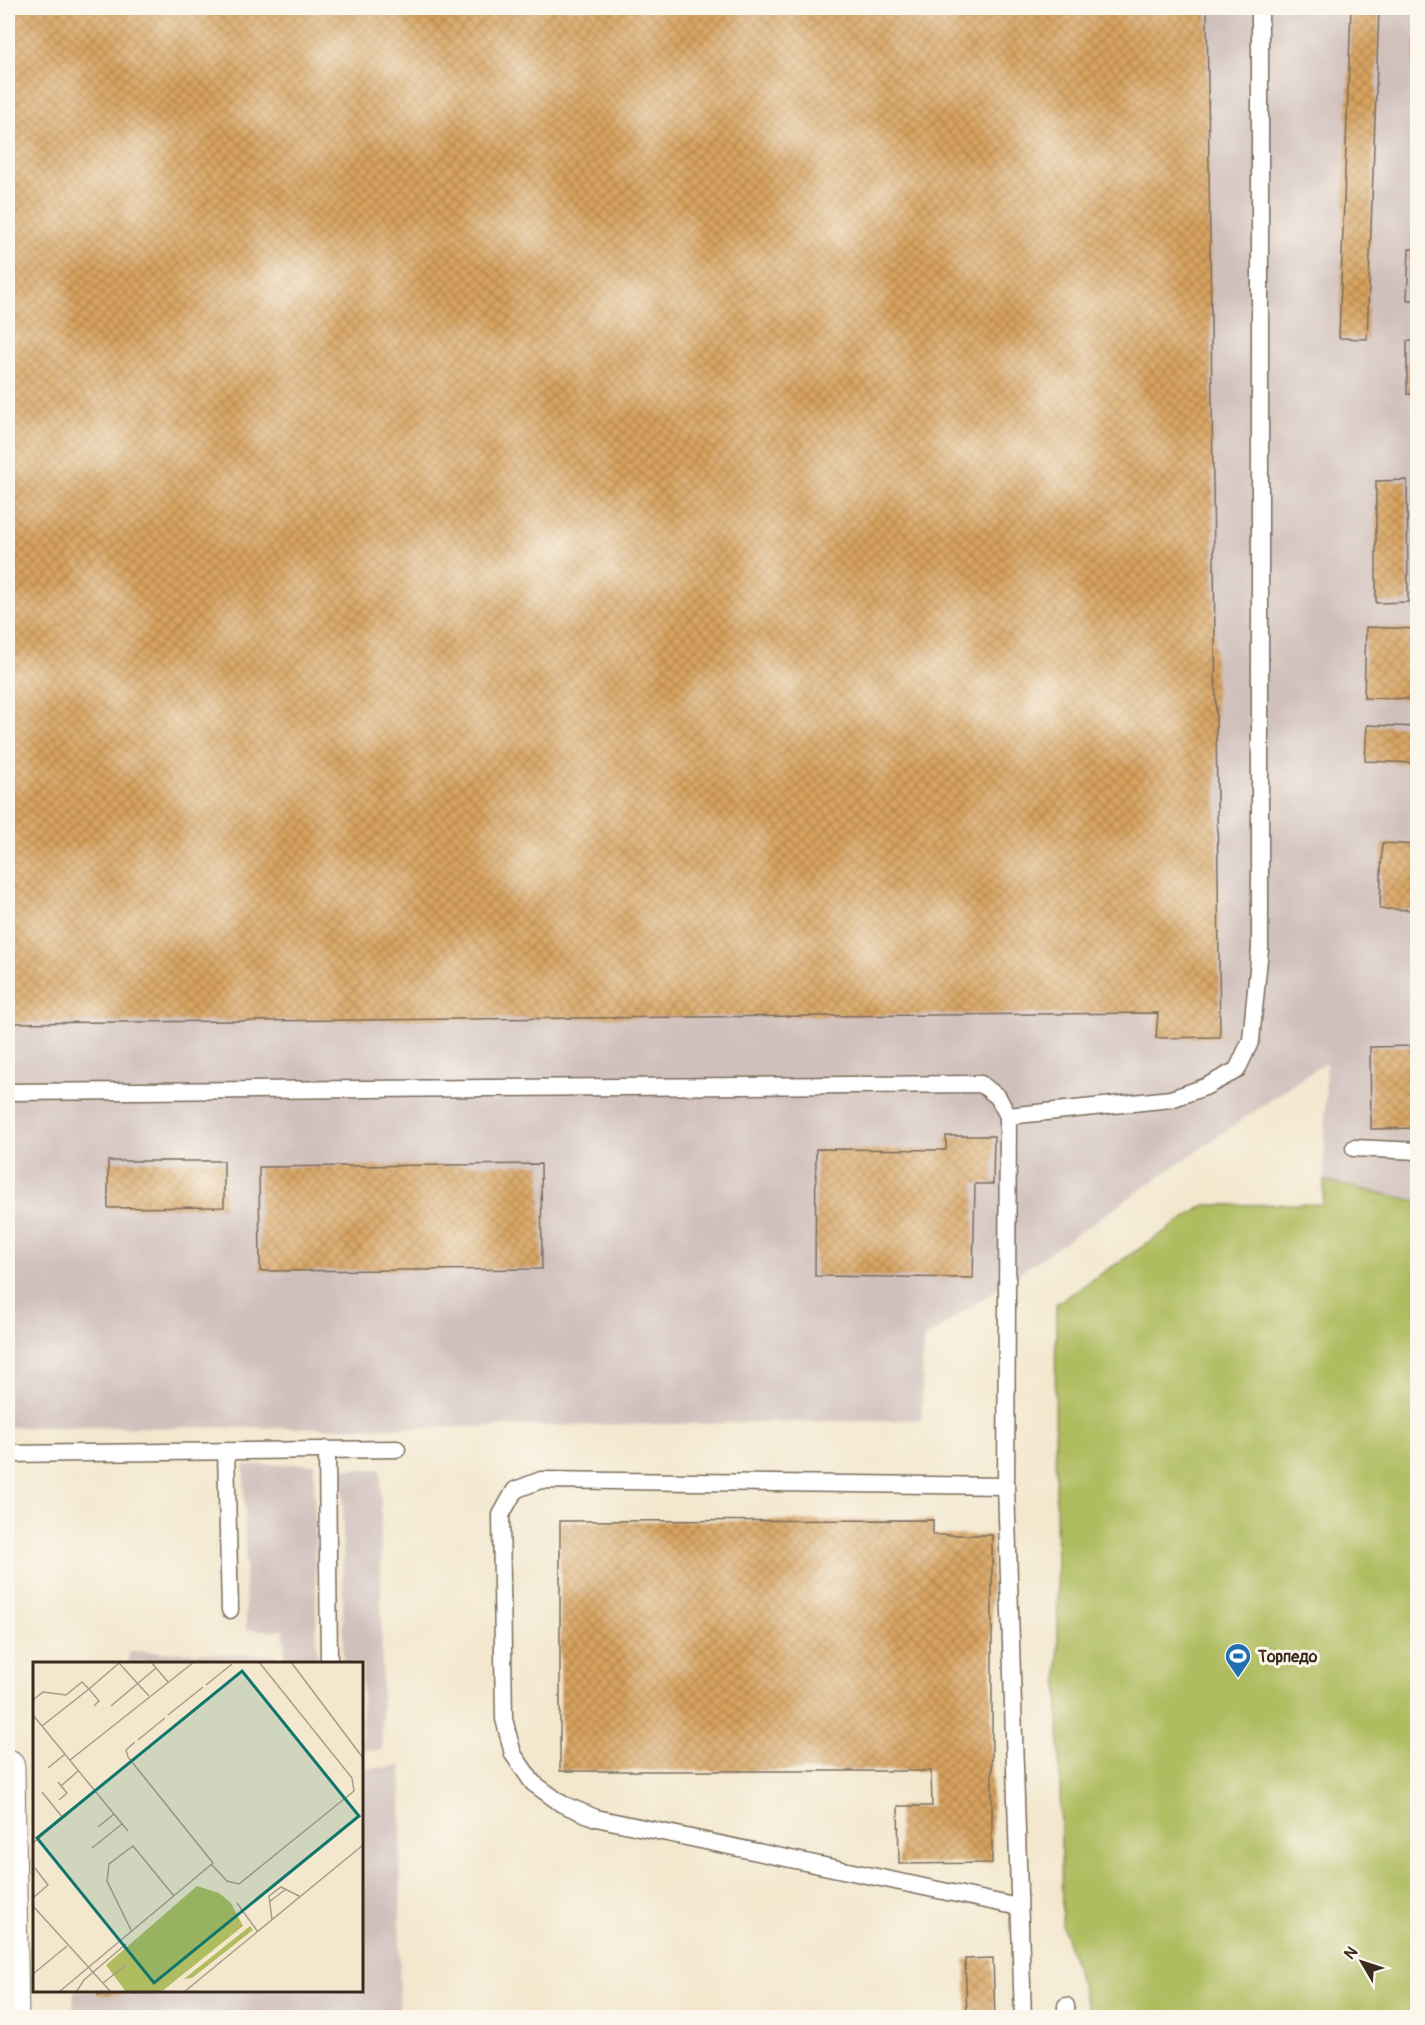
<svg xmlns="http://www.w3.org/2000/svg" width="1425" height="2025" font-family="Pangolin,sans-serif">
<style>
.industrial{fill:#d0c0bc}
.garden{fill:#afbc5f;stroke:#75733e;stroke-width:1.5}
.building{fill:url(#building-cross-hatch)}
.lines{fill:none;stroke-linecap:round;stroke-linejoin:round}
.service-casing{stroke:#7b6c5b;stroke-width:19}
.minor-casing{stroke:#7b6c5b;stroke-width:35}
.service{stroke:#fff;stroke-width:16}
.minor{stroke:#fff;stroke-width:33}
.labels{text-anchor:middle;stroke-width:6;stroke-linejoin:round;paint-order:stroke}
.poi-label{font-size:16px;font-weight:bold;fill:#3b2a1e;stroke:#fbf7ec;text-anchor:start}
.inset-road{fill:none;stroke:#a99b87;stroke-width:1.5}
.view{fill:#0f766e;fill-opacity:0.15;stroke:#0f766e;stroke-width:3}
.inset-edge{fill:none;stroke:#3b2a1e;stroke-width:3}
</style>
<defs>
<pattern id="building-cross-hatch" width="8" height="8" patternUnits="userSpaceOnUse" patternTransform="scale(1.5)"><rect width="8" height="8" fill="#d8a35f"/><path d="M0 0l8 8M0 8l8-8" fill="none" stroke="#b0854e"/></pattern>
</defs>
<rect width="100%" height="100%" fill="#fbf7ec"/>
<filter id="ink" filterUnits="userSpaceOnUse"><feTurbulence type="fractalNoise" baseFrequency=".0167" numOctaves="2"/><feDisplacementMap in="SourceGraphic" scale="12" xChannelSelector="R" yChannelSelector="G"/><feConvolveMatrix kernelMatrix="1 2 1 2 8 2 1 2 1" color-interpolation-filters="sRGB"/></filter>
<filter id="wash" filterUnits="userSpaceOnUse"><feTurbulence type="fractalNoise" baseFrequency=".008" numOctaves="4" result="noise"/><feDisplacementMap in="SourceGraphic" scale="24" xChannelSelector="R" yChannelSelector="G"/><feGaussianBlur stdDeviation="1.35" result="paint"/><feColorMatrix in="noise" values="0 0 0 0 0 0 0 0 0 0 0 0 0 0 0 0 0 1.4 0 .05"/><feComposite in="paint" operator="in"/></filter>
<g filter="url(#wash)">
<rect width="100%" height="100%" fill="#f3e7cd"/>
<g class="industrial">
<path d="M8,8H1417V1201L1324,1181L1326,1062L923,1340L922,1420L408,1428L8,1427Z"/>
<path d="M314,1464L317,1663H285L284,1630H246L244,1465Z"/>
<path d="M343,1469H381L382,1750H362V1664L343,1663Z"/>
<path d="M129,1651L276,1655L277,1663H128Z"/>
<path d="M402,1766L399,2017L73,2018L74,1991L362,1990V1783L364,1769Z"/>
</g>
<path class="garden" d="M1324,1181L1417,1201V2017H1091L1062,1924L1055,1434L1056,1304L1205,1205L1323,1204Z"/>
<g id="blocks">
<g class="building">
<path d="M8,8H1207L1220,1037L1156,1038L1158,1013L8,1023Z"/>
<path d="M1351,8H1379L1367,339L1339,338Z"/>
<path d="M1414,38H1418V118H1412Z"/>
<path d="M1409,249H1418V300H1407Z"/>
<rect x="1407" y="341" width="11" height="53"/>
<path d="M1407,480L1408,602L1376,603V481Z"/>
<path d="M1366,627L1418,629V699L1364,698Z"/>
<path d="M1367,725L1418,727V763L1365,761Z"/>
<path d="M1382,843L1418,845V910L1380,909Z"/>
<path d="M1418,1046V1128L1371,1129L1370,1047Z"/>
<path d="M946,1136H994L993,1184H975L973,1278L815,1276L816,1149L946,1150Z"/>
<path d="M108,1161H224V1207L108,1208Z"/>
<path d="M541,1164L542,1269L260,1271L259,1167Z"/>
<rect x="8" y="1226" width="3" height="43"/>
<path d="M933,1520V1535H992V1863L899,1864L898,1806H932L931,1771H560V1521Z"/>
<path d="M993,1958L995,2018H967L965,1959Z"/>
<path d="M98,1990H172V1992L98,1995Z"/>
</g>
</g>
</g>
<g filter="url(#ink)">
<use href="#blocks" fill-opacity="0" stroke="#7b6c5b" stroke-width="1.5"/>
<g class="lines">
<g class="service-casing">
<g id="service">
<path d="M8,1092L981,1084L998,1097L1008,1116L1006,1486L1023,2018"/>
<path d="M1008,1116L1171,1099L1205,1087L1237,1070L1251,1040L1260,949V8"/>
<path d="M1354,1148L1418,1151"/>
<path d="M327,1449L329,1664"/>
<path d="M226,1451L230,1610"/>
<path d="M8,1454L397,1449"/>
<path d="M1006,1486L541,1480L515,1490L501,1515L504,1719L513,1754L533,1783L562,1804L596,1818L1019,1907"/>
<path d="M1066,2006V2018"/>
</g>
</g>
<g class="minor-casing">
<path id="minor" d="M8,1767L12,2018"/>
</g>
<use href="#service" class="service"/>
<use href="#minor" class="minor"/>
</g>
</g>
<defs>
<g id="stadium-pin" transform="scale(1.35)"><path d="M0 17L-7.5 6A9.5 9.5 0 1 1 7.5 6Z" fill="#1f6fb2" stroke="#fbf7ec"/><path d="M0-5a6.5 5 0 1 0 0 10a6.5 5 0 1 0 0-10ZM-3.5-1.8h7v3.6h-7Z" fill="#fff"/></g>
</defs>
<g fill-rule="evenodd">
<use href="#stadium-pin" x="1238" y="1656"/>
</g>
<g class="labels">
<g class="poi-label">
<text x="1258" y="1662">Торпедо</text>
</g>
</g>
<g transform="translate(33 1662)">
<rect width="330" height="330" fill="#f3e7cd"/>
<path d="M217,264L220,268L159,316L151,317Z" fill="#afbc5f"/>
<path d="M164,224L186,231L198,241L210,264L128,330H93L73,303Z" fill="#afbc5f"/>
<path class="inset-road" d="M118,0L135,20M258,0L330,96M173,23L199,2M0,38L10,30L33,33L49,20L56,27L86,1L116,34M78,44L123,6M0,53L62,129L0,181M135,53L170,25M9,64L56,27L66,39L61,44M105,78L132,56M37,98L161,0M15,106L32,92M25,120L34,131L26,138M28,124L45,109M62,129L95,169M9,130L30,156M65,165L81,152M59,186L89,162M179,203L194,219L206,222L321,129L319,116L226,0M0,236L15,223L2,206M236,240L253,227M204,241L225,270M0,244L78,330M239,258L236,234L248,225L268,235M99,270L74,219L76,202L100,184L141,234M0,312L34,284M70,321L93,303M26,330L180,201L95,95L93,88L102,80M43,330L51,318L93,282M151,330L330,183"/>
<path class="view" d="M209,9L326,154L121,321L4,176Z"/>
<rect width="330" height="330" class="inset-edge"/>
</g>
<rect width="1425" height="2025" fill="none" stroke="#fbf7ec" stroke-width="30"/>
<g transform="translate(1362 1962) rotate(309)" stroke="#fbf7ec" stroke-width="4.5" paint-order="stroke">
<path d="M0-4.5L10 22L0 15L-10 22Z" fill="#3b2a1e"/>
<text y="-9" font-size="16" font-weight="bold" text-anchor="middle" fill="#3b2a1e">N</text>
</g>
</svg>
